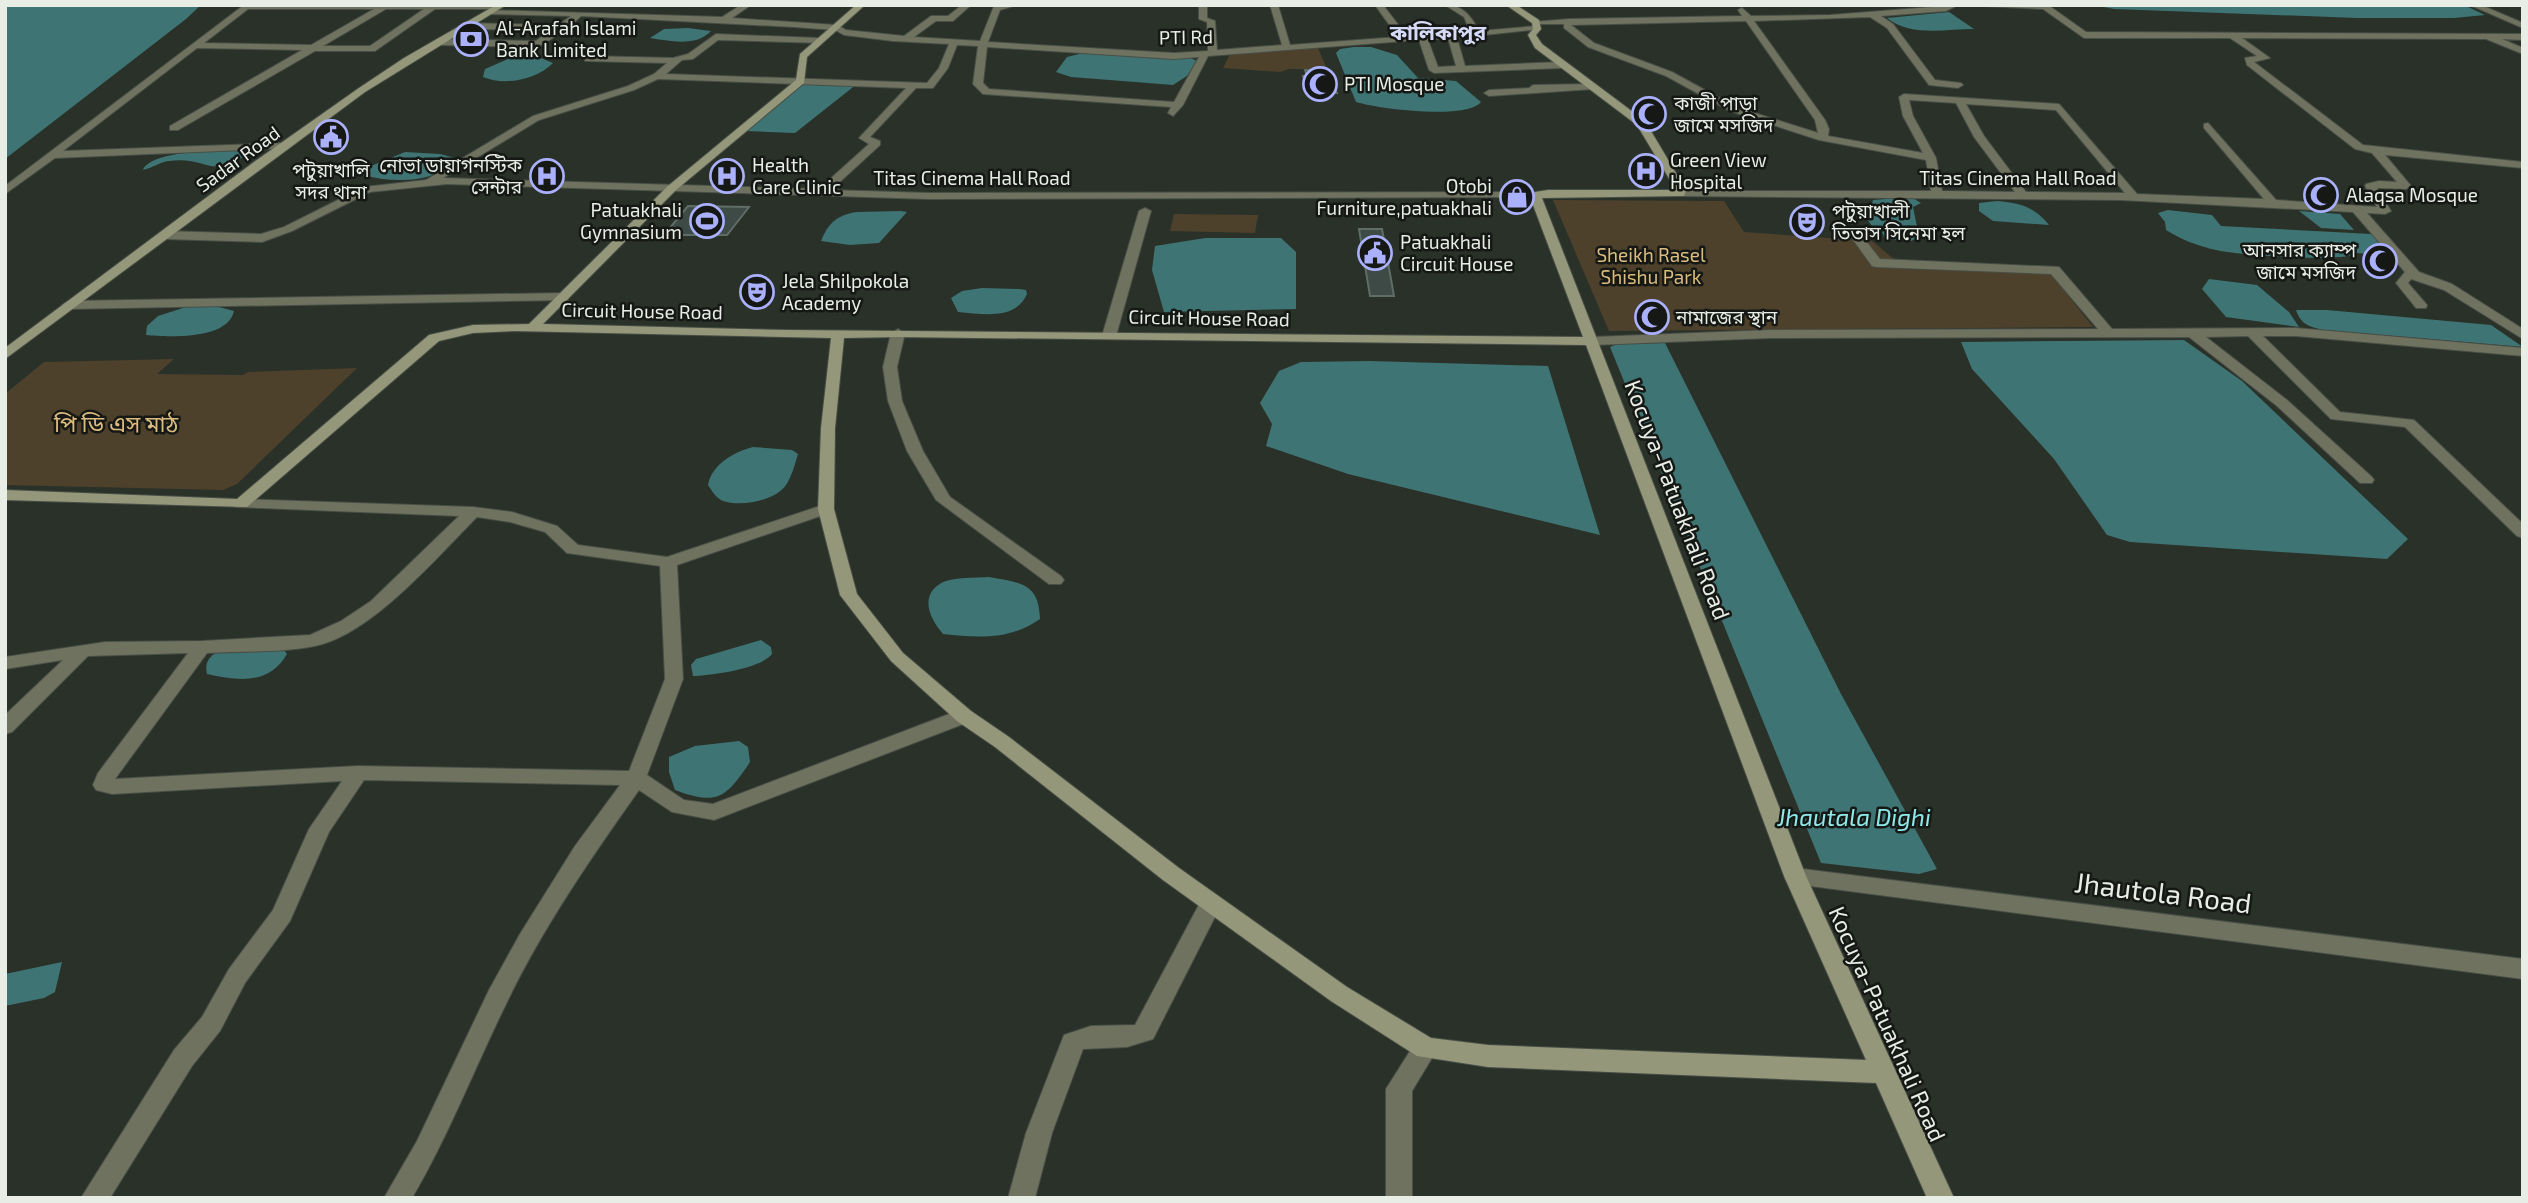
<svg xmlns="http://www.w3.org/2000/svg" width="2528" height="1203" font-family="'Exo 2','Noto Sans Bengali',sans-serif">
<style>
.green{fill:#4d412c}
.water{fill:#3e7474}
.building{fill:#3d4a45;stroke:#5f6d67;stroke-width:2}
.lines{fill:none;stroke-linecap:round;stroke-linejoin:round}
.street-casing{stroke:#484f46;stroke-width:2}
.secondary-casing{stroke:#484f46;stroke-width:2}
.street{fill:#707260;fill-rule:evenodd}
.secondary{fill:#95977b;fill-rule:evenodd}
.labels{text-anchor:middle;stroke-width:5;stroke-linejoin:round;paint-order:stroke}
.far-poi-label{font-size:19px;fill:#e8ede6;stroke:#151814;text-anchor:start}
.far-street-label{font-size:19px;fill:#e8ede6;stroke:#151814}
.far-park-label{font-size:19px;fill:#dcbc7e;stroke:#151814}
.far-neighbourhood-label{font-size:21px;font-weight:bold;fill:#d7dbf8;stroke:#151814}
.park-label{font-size:23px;fill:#dcbc7e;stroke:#151814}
.street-label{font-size:23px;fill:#e8ede6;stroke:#151814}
.water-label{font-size:24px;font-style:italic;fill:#8eeaea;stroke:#151814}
.near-street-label{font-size:28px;fill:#e8ede6;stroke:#151814}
</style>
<rect width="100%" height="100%" fill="#2a3128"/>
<g class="green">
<path d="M1318,48L1327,69H1289L1280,72L1223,68L1230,54Z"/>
<path d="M1553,200L1724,201L1744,232L1872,241L1906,269L2050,273L2093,327L1609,331Z"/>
<path d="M1174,214L1258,215L1255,233L1170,231Z"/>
<path d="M174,359L157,374L243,375L248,372L357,368L237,484L223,490L5,485V394L44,362Z"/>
</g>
<g class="water">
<path d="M5,5H201L186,19L5,159Z"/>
<path d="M2093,5H2464L2485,15L2454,18H2357L2114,9Z"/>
<path d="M1949,12L1974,29C1946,29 1910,37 1887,18Z"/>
<path d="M688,28L711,31C697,47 669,41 650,38L664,29Z"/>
<path d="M1354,47H1371L1397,55L1418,78L1456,81L1481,102C1467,120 1378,109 1356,102L1336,53L1340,49Z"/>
<path d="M1083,53L1188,57L1197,61L1187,76L1173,85L1071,77L1056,72L1067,57Z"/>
<path d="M541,58L553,63C536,80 505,86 483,77L485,69L508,59Z"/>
<path d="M804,83L857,84L795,133L745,131Z"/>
<path d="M245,149L250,153C209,181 209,156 169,161C160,162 152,168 143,170C152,149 223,151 245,149Z"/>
<path d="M405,152L440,154L459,159C434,184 394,183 362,175L371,166Z"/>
<path d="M1911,197L1921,203L1913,207L1919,237L1911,241L1885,239L1881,230L1874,229L1867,219L1873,200Z"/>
<path d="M1997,201C2020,203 2033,206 2049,225L1993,221L1979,211V203Z"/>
<path d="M2168,210L2212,215L2221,226L2371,234L2377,237L2393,256L2357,253C2344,263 2236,255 2216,250C2198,246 2182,240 2166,230L2165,222L2158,213Z"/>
<path d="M2299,211L2340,214L2354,230L2321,228Z"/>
<path d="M857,212L901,211L907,212L879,243L850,245L821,241C828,223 837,215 857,212Z"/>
<path d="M1205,238H1281L1296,252V309L1164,312L1152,270L1155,246Z"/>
<path d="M2209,279L2257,285L2289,312L2299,327L2226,317L2202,289Z"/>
<path d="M982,288L1020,289L1026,290L1027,294C1015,321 983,314 958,312L951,298L962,291Z"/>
<path d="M186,307H219L234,311C228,340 169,337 146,335L147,326L158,316Z"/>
<path d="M2296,310H2327L2491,325L2523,347L2324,330C2310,327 2301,325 2296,310Z"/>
<path d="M2184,340L2242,381L2408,539L2387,559L2130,542L2107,535L2054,459L1972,369L1961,342Z"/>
<path d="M1665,343L1841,694L1937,869L1919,874L1821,863L1610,347L1617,344Z"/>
<path d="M1370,361L1548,366L1600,535L1348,474L1266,446L1272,424L1260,403L1279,371L1301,362Z"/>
<path d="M753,447L792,450L798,454C795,464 792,476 786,485C775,501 741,507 723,501C716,498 712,491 708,485C712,464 734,452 753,447Z"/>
<path d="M989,577C1020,583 1039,582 1040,619C1010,640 979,638 943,634C930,619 918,595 943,582C955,577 975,578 989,577Z"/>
<path d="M761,640L771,647L772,654C760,669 712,675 693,676L691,665L696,659Z"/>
<path d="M221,650H284L287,654C269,685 239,681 207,674C204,662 210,655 221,650Z"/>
<path d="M739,741L748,747L750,762C726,798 717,806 675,790L669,772V757L695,746Z"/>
<path d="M62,962L55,992L44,998L5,1006V974Z"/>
</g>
<g class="building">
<path d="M1305,70H1328L1337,93H1308L1303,76H1307Z"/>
<path d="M688,206L749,207L727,235H664Z"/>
<path d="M1359,229H1382L1394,296H1370Z"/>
</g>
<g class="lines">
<g class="street-casing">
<g id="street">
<path d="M244,5L503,7L499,9H435L375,51H315L178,130H170V126L302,50L197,48L63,151L285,143L289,144V148L55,158L5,194V186ZM248,9H374L311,45L204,43ZM386,9H424L370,46H323Z"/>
<path d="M741,5H751L732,18L837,25L846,30L904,36L931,16H948L962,5H971L953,21H936L914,37L980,41L994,6L1017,5L1000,10L988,42L1174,53L1208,51L1207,22L1199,19V5H1207V18L1215,21L1217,50L1282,45L1270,5H1278L1290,45L1398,37L1375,5H1383L1407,36L1470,31L1464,17L1445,5C1463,5 1471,16 1479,31L1537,26L1541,29L1457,38L1465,66L1562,62L1567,65L1562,68L1434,73L1429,70L1419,40L1208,56L1183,105L1173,116L1168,113L1171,107L983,94L973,84L978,46L957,45L948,68L933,88H916L870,137L880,141V145L831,190L929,193L1543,192L1545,194L1539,197L929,199L447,184L370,192L292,231L262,242L164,239L158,235L164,231L261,234L284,227L364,187L426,180L533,116L628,86L654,74L667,63L585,61V57L588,56L673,58L688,54L716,34L818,38L821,43L718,40L693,59L682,60L666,74L927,83L939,68L949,44L893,41L844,35L835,30L794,27L581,16L566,30L538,47L437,45L433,42L437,39L536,41L551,30L464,29L460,26L464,23L558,25L571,16L486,14L489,10L722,17ZM1448,38L1456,66L1438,67L1428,40ZM987,47L1174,59L1199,57L1174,102L989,89L983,83ZM658,79L906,88L859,138L869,144L819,189L443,178L539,120L634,90Z"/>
<path d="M1958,5L1946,11L1881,16L1893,24L1935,80L1961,83L1963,85L1958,88L1929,85L1887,28L1870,17L1754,21L1825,120L1829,129L1828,136L1923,153L1903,116L1899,97L1904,94L2059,104L2137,194L2264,199L2204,128V124L2208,123L2276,200L2377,207L2365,186L2366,184L2379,181L2397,182L2372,153L2355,149L2247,65L2245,58L2257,56L2230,38H2084L2043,9L1962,5H2048L2086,32L2523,34V40L2502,39L2523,48V54L2486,39L2242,38L2270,58L2254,62L2363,145L2523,162V168L2385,155L2411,186L2406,189L2377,188L2391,211L2385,214L2367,213L2419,272L2452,284L2523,329V339L2444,290L2411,279L2408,283L2427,305L2426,308H2416L2396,283L2405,272L2353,212L2121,200L1676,196L1674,194L1680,191H1931L1926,160L1819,140L1730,111L1666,76L1588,47L1564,28V24H1536L1532,22L1569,19L1742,16L1738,10L1742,8L1751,16L1830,15ZM1746,21L1815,120L1818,133L1736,107L1672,72L1594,43L1571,25ZM1909,100L1956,103L1974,137L2015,192L1942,191L1936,158L1913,116ZM1966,104L2056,110L2125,193L2026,192L1984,136Z"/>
<path d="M2470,5H2481L2523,23V28Z"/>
<path d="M1591,84L1594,85V89L1489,96L1484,93L1489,90L1529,88L1533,85Z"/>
<path d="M1145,208L1151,211L1116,336L1114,339H1104L1102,336L1139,211Z"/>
<path d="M1855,230L1859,232L1880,259L2059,267L2112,329L2296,328L2523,348V356L2296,336H2263L2340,412L2414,420L2523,524V538L2517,536L2405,427L2331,419L2248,336L2206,337L2287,400L2372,477L2374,480L2372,483H2360L2277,406L2189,337L1770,338L1593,345L1586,341L1593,337L1770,330L2098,329L2051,274L1876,267L1872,266L1849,234Z"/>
<path d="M564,293L568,294V300L68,309L62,305L68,301Z"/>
<path d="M898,329L905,333L897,367L902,401L923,451L950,497L1061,576L1064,580L1061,584H1049L936,500L907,451L888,401L883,367L891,333Z"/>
<path d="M241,499L473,507L512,512L557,526L578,545L667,557L820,506H832L834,509L832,512L677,565L683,679L647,775L684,800L713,804L957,711H971L974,716L971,721L714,820L672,812L639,790C591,858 543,927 507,1002C475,1067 449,1135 412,1198H384L417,1141L489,990L520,934L575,846L620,785L364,780L329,832L290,921L245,983L220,1031L192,1066L110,1198H81L174,1050L202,1017L229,969L273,910L309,829L342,781L112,794L96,790L93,785L98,773L188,653L88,656L12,732L5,734V715L63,660L5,669V657L105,642L202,641L310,635L341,621L371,601L459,516L235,507L233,504ZM477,517L510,522L545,532L567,553L660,566L665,679L629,771L358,766L115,779L207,653C242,651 281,653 315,646C371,635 437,557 477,517Z"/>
<path d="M1795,868L2523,959V979L1795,884L1787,882L1784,876L1787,870Z"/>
<path d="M1211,894L1219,897L1222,903L1153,1039L1127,1047L1083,1049L1052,1133L1035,1198H1008L1026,1133L1064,1035L1091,1026L1135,1025L1203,897Z"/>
<path d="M1426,1037L1435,1040L1438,1048L1412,1091V1198H1386V1089L1417,1040Z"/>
</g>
</g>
<g class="secondary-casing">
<g id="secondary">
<path d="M496,5H506L365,92L5,359V348L254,162L359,88L404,58Z"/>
<path d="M856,5H865L807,57L804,83L676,190L543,324L786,330L1583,337L1530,197L1535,192L1548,190H1676L1637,125L1535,48L1528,35L1533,29L1532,23L1506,5H1516L1539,20L1541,29L1536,35L1542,44L1645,121L1686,190L1684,196L1542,198L1806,876L1954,1198H1927L1876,1083L1488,1067L1417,1056L1331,1001L1163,880L995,747L957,721L891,661L840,595L818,509L821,428L831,338L515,331L473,333L439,341L247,507L5,500V490L237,499L429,335L473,325L529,324L668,186L796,80L800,54ZM898,337L1586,345L1784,876L1866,1060L1488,1045L1431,1038L1347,987L1179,868L1009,737L971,711L903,653L857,594L834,509L835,428L844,338Z"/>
</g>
</g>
<use href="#street" class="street"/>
<use href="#secondary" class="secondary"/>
</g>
<defs>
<g id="bank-ring" transform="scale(1.75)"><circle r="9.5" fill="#151814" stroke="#aab0fb" stroke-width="1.5"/><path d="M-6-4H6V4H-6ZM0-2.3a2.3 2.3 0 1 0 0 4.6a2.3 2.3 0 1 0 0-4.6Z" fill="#aab0fb"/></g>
<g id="mosque-ring" transform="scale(1.75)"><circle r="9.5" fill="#151814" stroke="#aab0fb" stroke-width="1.5"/><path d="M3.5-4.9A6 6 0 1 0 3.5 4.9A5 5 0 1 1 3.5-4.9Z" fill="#aab0fb"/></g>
<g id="civic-ring" transform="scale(1.75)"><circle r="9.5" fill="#151814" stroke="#aab0fb" stroke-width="1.5"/><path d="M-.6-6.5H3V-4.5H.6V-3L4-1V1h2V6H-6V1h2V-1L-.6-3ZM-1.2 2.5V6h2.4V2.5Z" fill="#aab0fb"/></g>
<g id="hospital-ring" transform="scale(1.75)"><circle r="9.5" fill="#151814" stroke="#aab0fb" stroke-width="1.5"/><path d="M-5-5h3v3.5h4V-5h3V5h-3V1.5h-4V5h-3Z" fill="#aab0fb"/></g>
<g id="shop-ring" transform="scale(1.75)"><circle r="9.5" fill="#151814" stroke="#aab0fb" stroke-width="1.5"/><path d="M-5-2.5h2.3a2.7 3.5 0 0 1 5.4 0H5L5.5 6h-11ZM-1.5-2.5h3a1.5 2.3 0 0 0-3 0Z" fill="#aab0fb"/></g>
<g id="stadium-ring" transform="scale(1.75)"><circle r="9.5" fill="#151814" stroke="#aab0fb" stroke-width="1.5"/><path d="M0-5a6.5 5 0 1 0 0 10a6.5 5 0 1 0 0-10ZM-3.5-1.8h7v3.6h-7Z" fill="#aab0fb"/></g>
<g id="theatre-ring" transform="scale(1.75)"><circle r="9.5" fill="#151814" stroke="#aab0fb" stroke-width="1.5"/><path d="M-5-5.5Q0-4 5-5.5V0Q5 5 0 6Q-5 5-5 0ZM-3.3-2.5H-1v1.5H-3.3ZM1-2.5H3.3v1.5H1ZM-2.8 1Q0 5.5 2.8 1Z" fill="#aab0fb"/></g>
</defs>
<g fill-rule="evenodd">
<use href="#bank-ring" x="471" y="39"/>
<use href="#mosque-ring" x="1320" y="84"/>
<use href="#mosque-ring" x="1649" y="114"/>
<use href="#civic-ring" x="331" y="137"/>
<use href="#hospital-ring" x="1646" y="171"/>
<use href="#hospital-ring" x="547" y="176"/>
<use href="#hospital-ring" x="727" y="176"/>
<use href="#mosque-ring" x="2321" y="195"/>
<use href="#shop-ring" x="1517" y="197"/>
<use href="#stadium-ring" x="707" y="221"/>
<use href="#theatre-ring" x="1807" y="222"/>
<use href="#civic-ring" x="1375" y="253"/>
<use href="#mosque-ring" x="2380" y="261"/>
<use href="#theatre-ring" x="757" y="292"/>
<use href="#mosque-ring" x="1652" y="317"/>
</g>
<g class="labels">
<g class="far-poi-label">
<text x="496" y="35">Al-Arafah Islami<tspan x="496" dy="22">Bank Limited</tspan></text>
<text x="1344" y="91">PTI Mosque</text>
<text x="1674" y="110">কাজী পাড়া<tspan x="1674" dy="22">জামে মসজিদ</tspan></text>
<text x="1670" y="167">Green View<tspan x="1670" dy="22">Hospital</tspan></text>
<text x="522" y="172" text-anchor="end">নোভা ডায়াগনস্টিক<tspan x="522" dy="22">সেন্টার</tspan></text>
<text x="752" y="172">Health<tspan x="752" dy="22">Care Clinic</tspan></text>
<text x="331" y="177" text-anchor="middle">পটুয়াখালি<tspan x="331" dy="22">সদর থানা</tspan></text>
<text x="1492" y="193" text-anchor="end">Otobi<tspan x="1492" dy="22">Furniture,patuakhali</tspan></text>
<text x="2346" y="202">Alaqsa Mosque</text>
<text x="682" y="217" text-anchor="end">Patuakhali<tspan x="682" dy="22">Gymnasium</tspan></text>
<text x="1832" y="218">পটুয়াখালী<tspan x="1832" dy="22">তিতাস সিনেমা হল</tspan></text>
<text x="1400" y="249">Patuakhali<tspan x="1400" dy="22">Circuit House</tspan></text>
<text x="2356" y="257" text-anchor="end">আনসার ক্যাম্প<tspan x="2356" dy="22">জামে মসজিদ</tspan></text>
<text x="782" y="288">Jela Shilpokola<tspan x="782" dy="22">Academy</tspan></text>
<text x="1676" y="324">নামাজের স্থান</text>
</g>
<g class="far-street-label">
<text transform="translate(1186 37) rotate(-1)" y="7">PTI Rd</text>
<text transform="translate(238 159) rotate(-36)" y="7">Sadar Road</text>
<text x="972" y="185">Titas Cinema Hall Road</text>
<text x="2018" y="185">Titas Cinema Hall Road</text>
<text transform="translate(642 311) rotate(1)" y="7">Circuit House Road</text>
<text transform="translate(1209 318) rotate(1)" y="7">Circuit House Road</text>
</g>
<g class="far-park-label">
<text x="1651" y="262">Sheikh Rasel<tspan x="1651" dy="22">Shishu Park</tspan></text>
</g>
<g class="far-neighbourhood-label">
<text x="1438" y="40">কালিকাপুর</text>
</g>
<g class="park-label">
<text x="116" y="432">পি ডি এস মাঠ</text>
</g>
<g class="street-label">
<text transform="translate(1677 500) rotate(69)" y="8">Kocuya-Patuakhali Road</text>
<text transform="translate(1887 1024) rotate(66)" y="8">Kocuya-Patuakhali Road</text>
</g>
<g class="water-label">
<text x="1854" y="826">Jhautala Dighi</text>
</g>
<g class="near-street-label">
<text transform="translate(2163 893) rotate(7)" y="10">Jhautola Road</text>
</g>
</g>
<rect width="2528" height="1203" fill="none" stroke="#e8ede6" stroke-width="14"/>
</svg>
